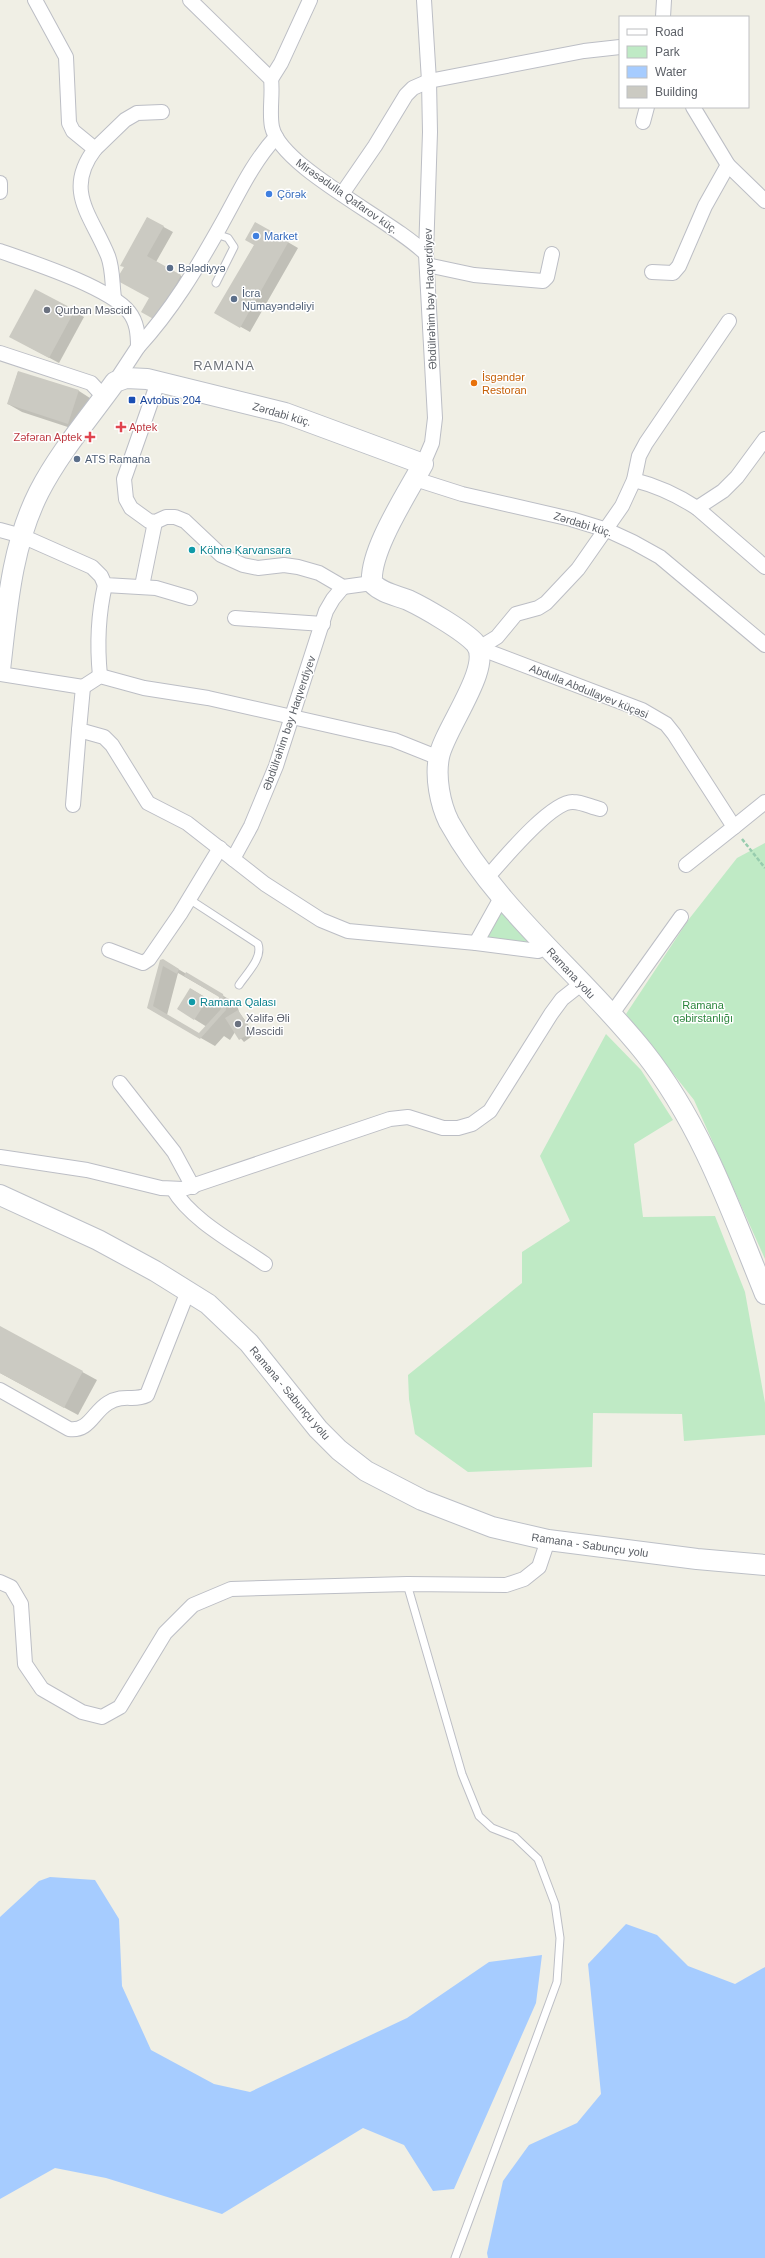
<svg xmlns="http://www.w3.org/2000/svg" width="765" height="2258" font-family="Helvetica,sans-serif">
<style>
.green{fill:#bfeac5}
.water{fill:#a6ccff}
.shadow{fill:#0003;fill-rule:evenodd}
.building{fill:#cbcac2}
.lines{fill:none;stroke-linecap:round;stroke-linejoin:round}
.lane-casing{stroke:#bcbec5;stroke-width:9}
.street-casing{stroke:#bcbec5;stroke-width:16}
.secondary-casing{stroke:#bdc0c7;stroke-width:22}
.path{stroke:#97ccae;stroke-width:2.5;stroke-dasharray:4 2;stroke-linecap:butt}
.lane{stroke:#fff;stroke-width:7}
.street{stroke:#fff;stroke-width:14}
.secondary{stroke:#fff;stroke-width:20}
.shop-dot{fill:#3f7fe0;stroke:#fff;stroke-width:1.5}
.service-dot{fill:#5c6f8a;stroke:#fff;stroke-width:1.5}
.worship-dot{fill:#6b7280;stroke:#fff;stroke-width:1.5}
.food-dot{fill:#e8710a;stroke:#fff;stroke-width:1.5}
.transit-dot{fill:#1a4fb4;stroke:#fff;stroke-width:1.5}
.health-dot{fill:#e0444e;stroke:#fff;stroke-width:1.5}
.culture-dot{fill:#0f9aa8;stroke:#fff;stroke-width:1.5}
.labels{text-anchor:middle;stroke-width:3;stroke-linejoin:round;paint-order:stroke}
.shop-label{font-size:11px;fill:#366cbe;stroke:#fff;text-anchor:start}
.street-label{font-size:11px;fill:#5c6067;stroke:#fff}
.service-label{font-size:11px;fill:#4e5e75;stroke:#fff;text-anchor:start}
.worship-label{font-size:11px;fill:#5b616d;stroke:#fff;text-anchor:start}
.food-label{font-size:11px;fill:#c56008;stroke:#fff;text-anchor:start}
.transit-label{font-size:11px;fill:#164399;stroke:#fff;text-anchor:start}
.health-label{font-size:11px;fill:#be3a42;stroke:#fff;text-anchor:start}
.culture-label{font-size:11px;fill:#0d838f;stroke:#fff;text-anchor:start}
.park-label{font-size:11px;fill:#2c863d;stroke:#fff}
.quarter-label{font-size:13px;letter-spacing:1px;fill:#6d7279;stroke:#fff}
</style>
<rect width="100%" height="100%" fill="#f0efe5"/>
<g class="green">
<path d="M765,843V1259L694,1100L626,1014L689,919L737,858Z"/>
<path d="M503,909L529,939L526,944L486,937Z"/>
<path d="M606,1034L641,1070L673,1120L634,1144L643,1217L715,1216L745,1292L765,1403V1435L684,1441L682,1414L593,1413L592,1467L468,1472L415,1434L409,1399L408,1375L522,1283V1252L570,1221L540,1156Z"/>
</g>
<g class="water">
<path d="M50,1877L95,1880L119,1919L122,1986L151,2050L214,2084L250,2092L407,2018L489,1962L542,1955L536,2003L454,2189L433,2191L404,2145L363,2128L222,2214L106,2178L55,2168L0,2199V1917L39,1881Z"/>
<path d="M626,1924L657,1935L688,1966L735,1984L765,1967V2258H488L487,2253L503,2181L529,2145L577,2123L601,2094L588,1964Z"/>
</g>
<g class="shadow">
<path d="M147,218L173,232L156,262L190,281L166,325L143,312L150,298L125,267Z"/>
<path d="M255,223L298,248L250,332L216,313L255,244Z"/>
<path d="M74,311L84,317L59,363L20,342Z"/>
<path d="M18,372L79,391L93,400L83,432L22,412L8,404Z"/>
<path d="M163,960L237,1004L239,1012L255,1034L244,1042L235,1032L230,1040L224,1036L215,1046L148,1008ZM178,973L220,997L222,1007L191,989L178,1009L207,1027L199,1034L167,1015Z"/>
<path d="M0,1327L97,1380L78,1415L0,1373Z"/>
</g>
<g class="building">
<path d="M147,217L164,226L147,256L181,275L157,321L141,312L149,298L116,280L124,267L120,266Z"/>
<path d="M255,222L289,241L240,328L214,313L254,245L245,240Z"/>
<path d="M35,289L75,310L49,358L9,337Z"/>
<path d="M18,371L79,390L68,424L7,404Z"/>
<path d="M163,959L179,969L177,974L163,966L153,1006L199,1033L221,1009L219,997L184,976L186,972L223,994L226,1010L200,1039L147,1008L160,960Z"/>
<path d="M190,988L208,999L194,1020L177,1009Z"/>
<path d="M238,1010L252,1032L239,1040L225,1018Z"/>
<path d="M0,1326L83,1371L64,1408L0,1373Z"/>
</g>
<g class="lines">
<g class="lane-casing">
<g id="lane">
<path d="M216,283L234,247L228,238L216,234"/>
<path d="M189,899L258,944C263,958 247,973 239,985"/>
<path d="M407,1584L462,1774L479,1816L492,1828L515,1837L538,1859L555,1904L560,1938L557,1982L455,2258"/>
</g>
</g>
<g class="street-casing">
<g id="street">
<path d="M35,0L66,57L69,123L73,131L95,149C63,191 92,216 108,256C113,269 112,284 114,298"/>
<path d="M190,0L271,79C273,94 269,112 272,127C281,168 394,221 426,254"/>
<path d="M663,17L664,0"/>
<path d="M271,79L281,63L310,0"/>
<path d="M693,107L728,165L765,201"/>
<path d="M643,122L647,107"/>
<path d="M95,149L125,120L137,113L162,112"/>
<path d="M0,183V192"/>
<path d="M342,194L375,146L406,95L413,88L429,81L584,51L620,47"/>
<path d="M0,251C31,262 109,287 129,312C137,322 138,334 138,347L115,382"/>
<path d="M427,265L474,275L543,281L547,277L552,254"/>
<path d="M652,272L673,273L679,266L705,206L728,165"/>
<path d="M138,347C172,310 197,268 221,225C238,195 252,163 276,137"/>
<path d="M0,353L91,383L104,397"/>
<path d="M158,382L124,479L126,499L131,508L149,521L155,522L166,517H175L185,521L221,555L243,565L258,568L284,565L298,567L319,573L343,587L372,583"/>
<path d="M423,464L432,443L435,418L426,254L430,132L429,81L424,0"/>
<path d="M415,479L462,494L571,519L607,530L633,542L660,557L765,645"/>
<path d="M634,480C658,486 677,495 697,508L723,491L737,477L765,439"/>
<path d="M697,508L765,567"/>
<path d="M0,530L22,536L92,567L101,576L105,585L156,588L190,598"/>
<path d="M142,586L155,522"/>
<path d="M235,618L323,624"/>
<path d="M479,648L497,637L516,614L538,608L546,603L578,569L622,506L634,480L639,456L646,443L729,321"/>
<path d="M479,648L642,710L666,724L674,734L734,827L686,865"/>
<path d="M0,674L83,687L79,730L104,737L112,745L148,803L187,823L265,884L321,920L348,931L476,943L538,951L546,947"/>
<path d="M100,676C97,646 98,615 105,585"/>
<path d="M83,687L100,676L144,688L208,698L394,740L439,758"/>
<path d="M73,805L79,730"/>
<path d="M734,827L765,802"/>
<path d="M233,859L251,826L276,766L326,611L333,599L343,587"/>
<path d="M486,879C501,862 551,801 573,802C582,802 591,807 600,809"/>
<path d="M476,943L501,898"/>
<path d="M109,950L143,963L149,959L180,914L220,848"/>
<path d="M611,1015L681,917"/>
<path d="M120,1083L174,1152L193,1187"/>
<path d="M0,1157L87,1170L161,1188L183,1189L390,1119L408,1117L443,1128H458L472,1124L490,1111L551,1014L562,999L581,984"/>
<path d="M173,1189C191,1220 235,1243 265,1264"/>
<path d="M0,1390L69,1429C89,1432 93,1412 108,1403C125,1393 133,1402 147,1395L188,1291"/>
<path d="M0,1582L11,1587L21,1604L25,1664L42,1689L82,1712L102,1717L120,1707L165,1633L193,1605L231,1589L407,1584L506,1585L524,1579L539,1567L548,1540"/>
</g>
</g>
<g class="secondary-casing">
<g id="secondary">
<path d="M0,670C7,610 11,547 39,492C59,453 89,418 115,382L126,378L147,379L285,413L423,464C407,494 369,551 372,583C382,593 395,595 408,600C425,608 463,630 475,643C495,665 444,729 439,757C435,777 440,804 449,822C499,912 581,973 644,1052C701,1124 731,1210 765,1294"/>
<path d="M0,1195L98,1240L155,1271L208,1304L249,1343L318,1429L339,1450L366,1471L422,1500L492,1527L548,1540L697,1559L765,1565"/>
</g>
</g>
<path class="path" d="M742,839L765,868"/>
<use href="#lane" class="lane"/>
<use href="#street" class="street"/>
<use href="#secondary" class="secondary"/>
</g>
<g class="shop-dot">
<circle cx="269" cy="194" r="4"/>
<circle cx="256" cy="236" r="4"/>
</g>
<g class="service-dot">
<circle cx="170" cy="268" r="4"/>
<circle cx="234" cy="299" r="4"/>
<circle cx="77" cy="459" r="4"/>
</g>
<g class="worship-dot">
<circle cx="47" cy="310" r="4"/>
<circle cx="238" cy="1024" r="4"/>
</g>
<circle class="food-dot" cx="474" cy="383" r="4"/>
<rect class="transit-dot" x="128" y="396" width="8" height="8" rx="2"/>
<g class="health-dot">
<path d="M119 421h4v4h4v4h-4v4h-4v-4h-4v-4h4z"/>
<path d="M88 431h4v4h4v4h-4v4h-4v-4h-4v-4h4z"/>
</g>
<g class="culture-dot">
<circle cx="192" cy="550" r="4"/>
<circle cx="192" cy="1002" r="4"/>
</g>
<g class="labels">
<g class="shop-label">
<text x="277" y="198">Çörək</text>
<text x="264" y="240">Market</text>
</g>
<g class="street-label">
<text transform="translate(347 196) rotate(35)" y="4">Mirəsədulla Qafarov küç.</text>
<text transform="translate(430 299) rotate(-92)" y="4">Əbdülrəhim bəy Haqverdiyev</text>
<text transform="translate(282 414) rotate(16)" y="4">Zərdabi küç.</text>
<text transform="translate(583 524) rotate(17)" y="4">Zərdabi küç.</text>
<text transform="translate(589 691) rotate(22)" y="4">Abdulla Abdullayev küçəsi</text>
<text transform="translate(289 723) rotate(-71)" y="4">Əbdülrəhim bəy Haqverdiyev</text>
<text transform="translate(571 973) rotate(47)" y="4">Ramana yolu</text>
<text transform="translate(290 1393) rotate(50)" y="4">Ramana - Sabunçu yolu</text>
<text transform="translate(590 1545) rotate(8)" y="4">Ramana - Sabunçu yolu</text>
</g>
<g class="service-label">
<text x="178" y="272">Bələdiyyə</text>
<text x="242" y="297">İcra<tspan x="242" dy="13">Nümayəndəliyi</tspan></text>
<text x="85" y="463">ATS Ramana</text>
</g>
<g class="worship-label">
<text x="55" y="314">Qurban Məscidi</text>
<text x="246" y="1022">Xəlifə Əli<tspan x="246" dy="13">Məscidi</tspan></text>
</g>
<g class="food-label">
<text x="482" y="381">İsgəndər<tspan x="482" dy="13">Restoran</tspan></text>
</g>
<g class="transit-label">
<text x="140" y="404">Avtobus 204</text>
</g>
<g class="health-label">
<text x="129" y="431">Aptek</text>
<text x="82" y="441" text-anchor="end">Zəfəran Aptek</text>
</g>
<g class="culture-label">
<text x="200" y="554">Köhnə Karvansara</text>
<text x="200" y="1006">Ramana Qalası</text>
</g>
<g class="park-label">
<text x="703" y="1009">Ramana<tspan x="703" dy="13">qəbirstanlığı</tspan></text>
</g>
<g class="quarter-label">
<text x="224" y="370">RAMANA</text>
</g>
</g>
<rect x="619" y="16" width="130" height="92" fill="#ffffff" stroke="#bebfc2"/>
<rect x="627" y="29" width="20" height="6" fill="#ffffff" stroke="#bebfc2"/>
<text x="655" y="36" font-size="12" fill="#5c6067">Road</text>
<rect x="627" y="46" width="20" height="12" fill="#bfeac5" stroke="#bebfc2"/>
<text x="655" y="56" font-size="12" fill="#5c6067">Park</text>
<rect x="627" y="66" width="20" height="12" fill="#a6ccff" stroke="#bebfc2"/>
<text x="655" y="76" font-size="12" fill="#5c6067">Water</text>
<rect x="627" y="86" width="20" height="12" fill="#cbcac2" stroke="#bebfc2"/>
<text x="655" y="96" font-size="12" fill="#5c6067">Building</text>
</svg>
